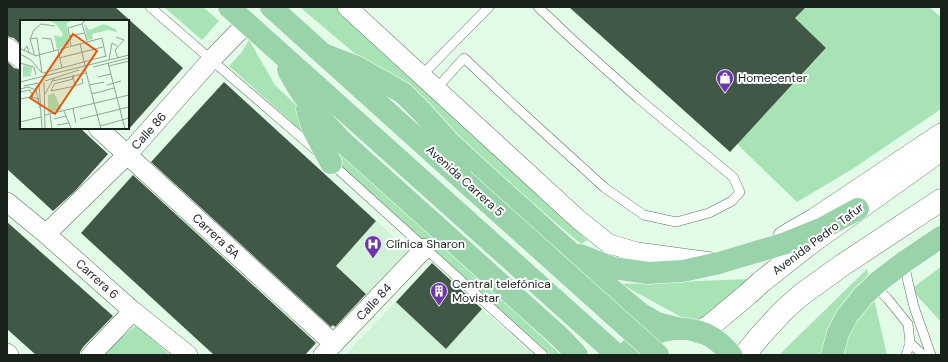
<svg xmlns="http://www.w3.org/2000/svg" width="948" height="362" font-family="'DM Sans',sans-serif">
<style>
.built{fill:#d2f2d8}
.green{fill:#a7e3b4}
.building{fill:#425846}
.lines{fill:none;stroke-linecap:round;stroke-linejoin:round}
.service-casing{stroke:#5b725f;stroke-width:10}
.minor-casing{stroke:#5b725f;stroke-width:20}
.secondary-casing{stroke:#5b725f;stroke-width:23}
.primary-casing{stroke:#fff;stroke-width:23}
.service{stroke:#fff;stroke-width:9}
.minor{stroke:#fff;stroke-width:19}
.secondary{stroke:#fff;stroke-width:22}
.primary{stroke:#98d3a9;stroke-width:22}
.primary-bridge-casing{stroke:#fff;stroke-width:23;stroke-linecap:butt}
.primary-bridge{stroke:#98d3a9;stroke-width:22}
.labels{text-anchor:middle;stroke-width:4;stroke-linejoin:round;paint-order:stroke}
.poi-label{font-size:12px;fill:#18221a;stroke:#fff;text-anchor:start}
.street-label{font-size:12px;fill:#18221a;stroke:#fff}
.inset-road{fill:none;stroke:#91a595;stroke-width:1}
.view{fill:#e8590c;fill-opacity:0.15;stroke:#e8590c;stroke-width:2}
.inset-edge{fill:none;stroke:#18221a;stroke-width:2}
</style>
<rect width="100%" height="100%" fill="#e2fce7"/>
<g class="built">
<path d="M376,221L411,253L370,297L336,266Z"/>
<path d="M432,263L482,309L533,355H345Z"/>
</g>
<g class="green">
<path d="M164,7H203L219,21L202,40Z"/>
<path d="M303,7H339L587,240L581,244L302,9Z"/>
<path d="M806,7H929L941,17V109L854,168L797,202L737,144L826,49L795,18Z"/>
<path d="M249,40L275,85L561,355H551L229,66L241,53Z"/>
<path d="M941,267V322L911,289Z"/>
<path d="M867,269L887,355H779Z"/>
<path d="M751,279L694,324L621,284Z"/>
<path d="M136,325L170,355H102Z"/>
</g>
<g class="building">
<path d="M7,7H115L183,68L128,130V21H21V45L14,38L7,36Z"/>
<path d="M569,7H806L795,18L826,48L730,152Z"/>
<path d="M7,61L14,68L21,70V128H80L108,154L75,191L53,211L7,169Z"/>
<path d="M224,82L376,221L336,266L366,294L335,327L333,325L331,327L151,162Z"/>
<path d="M133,175L316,343L305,355H214L81,233Z"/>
<path d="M7,222L113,316L83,347L80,352V355H36L7,329Z"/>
<path d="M432,263L482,309L446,349L396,302Z"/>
</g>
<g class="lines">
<g class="service-casing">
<g id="service">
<path d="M150,7L317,151"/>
<path d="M421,76L489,7"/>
<path d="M436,89L464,58L517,108L605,188L644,215L676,222L709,213L732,201L740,192L733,177L639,99L574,41L538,7"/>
<path d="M330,162L543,355"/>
<path d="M904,262L908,282L914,307L931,355"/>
<path d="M873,286L887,298L908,324L910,343"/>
<path d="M906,355L910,343L923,355"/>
</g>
</g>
<g class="minor-casing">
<g id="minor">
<path d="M347,7L579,220L609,244L637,252L711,262"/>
<path d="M7,47L21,59"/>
<path d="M98,128L334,344"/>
<path d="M7,202L46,234L133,311L188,355"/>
<path d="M46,234L128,154L211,60L247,23"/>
<path d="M783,236L814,218L941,133"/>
<path d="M7,353L9,355"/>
<path d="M91,355L133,311"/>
<path d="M323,355L425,248"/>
</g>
</g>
<g class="secondary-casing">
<g id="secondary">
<path d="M699,332L711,325L748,294L761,282L812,242L941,150"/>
<path d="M746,355L747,352L760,336L783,311L801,295L841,266L941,200"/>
</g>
</g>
<g class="primary-casing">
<g id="primary">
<path d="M229,7L617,355"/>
<path d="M271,7L463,180"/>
<path d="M323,54L357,67L403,93L422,112L449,142L477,168L611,289L640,313L657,323L681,329"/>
<path d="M288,70C302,98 322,121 344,143L561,338L577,355"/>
<path d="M307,109L313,129L331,163"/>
<path d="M580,255L613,268L648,273L683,271L719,263L786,243L823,228L858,209"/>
<path d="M626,355C628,352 631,348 634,346C655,327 689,323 713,338C720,343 726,348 731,355"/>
<path d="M832,355L838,333L847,316L863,296L878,282L904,262L941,237"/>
</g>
</g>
<use href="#service" class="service"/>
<use href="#minor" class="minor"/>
<use href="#secondary" class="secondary"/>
<use href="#primary" class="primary"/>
<g class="primary-bridge-casing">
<path id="primary-bridge" d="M463,180L658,355"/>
</g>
<use href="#primary-bridge" class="primary-bridge"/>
</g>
<defs>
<g id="shop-pin" transform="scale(0.9)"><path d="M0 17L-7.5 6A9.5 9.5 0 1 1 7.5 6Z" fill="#6d36ac" stroke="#fff"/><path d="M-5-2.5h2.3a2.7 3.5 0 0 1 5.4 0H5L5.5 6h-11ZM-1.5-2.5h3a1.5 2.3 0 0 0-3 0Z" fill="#fff"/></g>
<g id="hospital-pin" transform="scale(0.9)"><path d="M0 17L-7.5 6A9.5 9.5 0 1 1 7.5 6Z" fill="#6d36ac" stroke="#fff"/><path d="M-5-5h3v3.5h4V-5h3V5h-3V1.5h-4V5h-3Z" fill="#fff"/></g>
<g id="building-pin" transform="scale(0.9)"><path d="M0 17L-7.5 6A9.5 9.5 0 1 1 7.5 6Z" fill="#6d36ac" stroke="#fff"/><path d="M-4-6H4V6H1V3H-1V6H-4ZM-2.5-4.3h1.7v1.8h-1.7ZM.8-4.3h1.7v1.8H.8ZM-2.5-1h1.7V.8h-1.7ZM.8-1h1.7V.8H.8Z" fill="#fff"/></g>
</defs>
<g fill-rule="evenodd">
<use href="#shop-pin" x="725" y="78"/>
<use href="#hospital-pin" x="373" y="244"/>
<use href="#building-pin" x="439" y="291"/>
</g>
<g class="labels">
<g class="poi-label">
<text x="738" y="82">Homecenter</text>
<text x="386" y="248">Clínica Sharon</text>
<text x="452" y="288">Central telefónica<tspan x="452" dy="14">Movistar</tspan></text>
</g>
<g class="street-label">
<text transform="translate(149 131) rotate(-48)" y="4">Calle 86</text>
<text transform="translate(465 181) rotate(42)" y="4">Avenida Carrera 5</text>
<text transform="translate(216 236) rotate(43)" y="4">Carrera 5A</text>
<text transform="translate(818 239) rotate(-37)" y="4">Avenida Pedro Tafur</text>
<text transform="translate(97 279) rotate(42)" y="4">Carrera 6</text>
<text transform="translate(374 302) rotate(-47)" y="4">Calle 84</text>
</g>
</g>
<g transform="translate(20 20)">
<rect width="109" height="109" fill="#e2fce7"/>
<path d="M28,0H54L47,3L49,25L37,29L34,15L42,17L43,14L36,4ZM64,3L69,10L84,4L96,9L97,12L88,10L72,14L73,19L67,20ZM3,45L12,47L11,56L3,57ZM34,73L42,90L28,93V75Z" fill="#a7e3b4"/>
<path class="inset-road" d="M62,4L67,21M35,6L21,4L14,10L10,19L15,36L82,18M49,16L65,13M96,17L104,20L95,30L98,38M22,18L31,19L34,31M82,18L86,37M10,19L17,18L22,53M60,23L65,46M51,26L48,8L62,4L65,0M1,29L14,35M4,30L7,26L9,33M38,30L42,48M0,34L11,40L22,53M39,38L83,27M89,40L92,23L97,26M0,43L14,47L16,55M88,43L105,109M89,46L109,41M73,47L109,38M65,48L81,109M23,53L86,36M52,56L53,59L34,64L31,71L55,66L53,55M78,57L91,54M25,61L59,50M33,61L66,53M0,62L109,35M24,62L25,109M19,63L22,109M69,65L84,62M87,65L101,61M4,66L18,63M55,66L63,63L62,58M0,69L8,67L16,70L20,88M0,72L10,70L13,76L11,77M25,74L34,58M72,74L94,68M0,79L11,77L19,79M53,89L56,103M44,91L51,108L48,109M30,94L32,109M25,95L109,75M34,99L46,96M60,99L109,87M0,102L21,97M37,105L49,103M80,106L109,98"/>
<path class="view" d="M53,14L77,31L35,94L10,78Z"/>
<rect width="109" height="109" class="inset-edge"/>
</g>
<rect width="948" height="362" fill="none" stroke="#18221a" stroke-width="16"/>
</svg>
